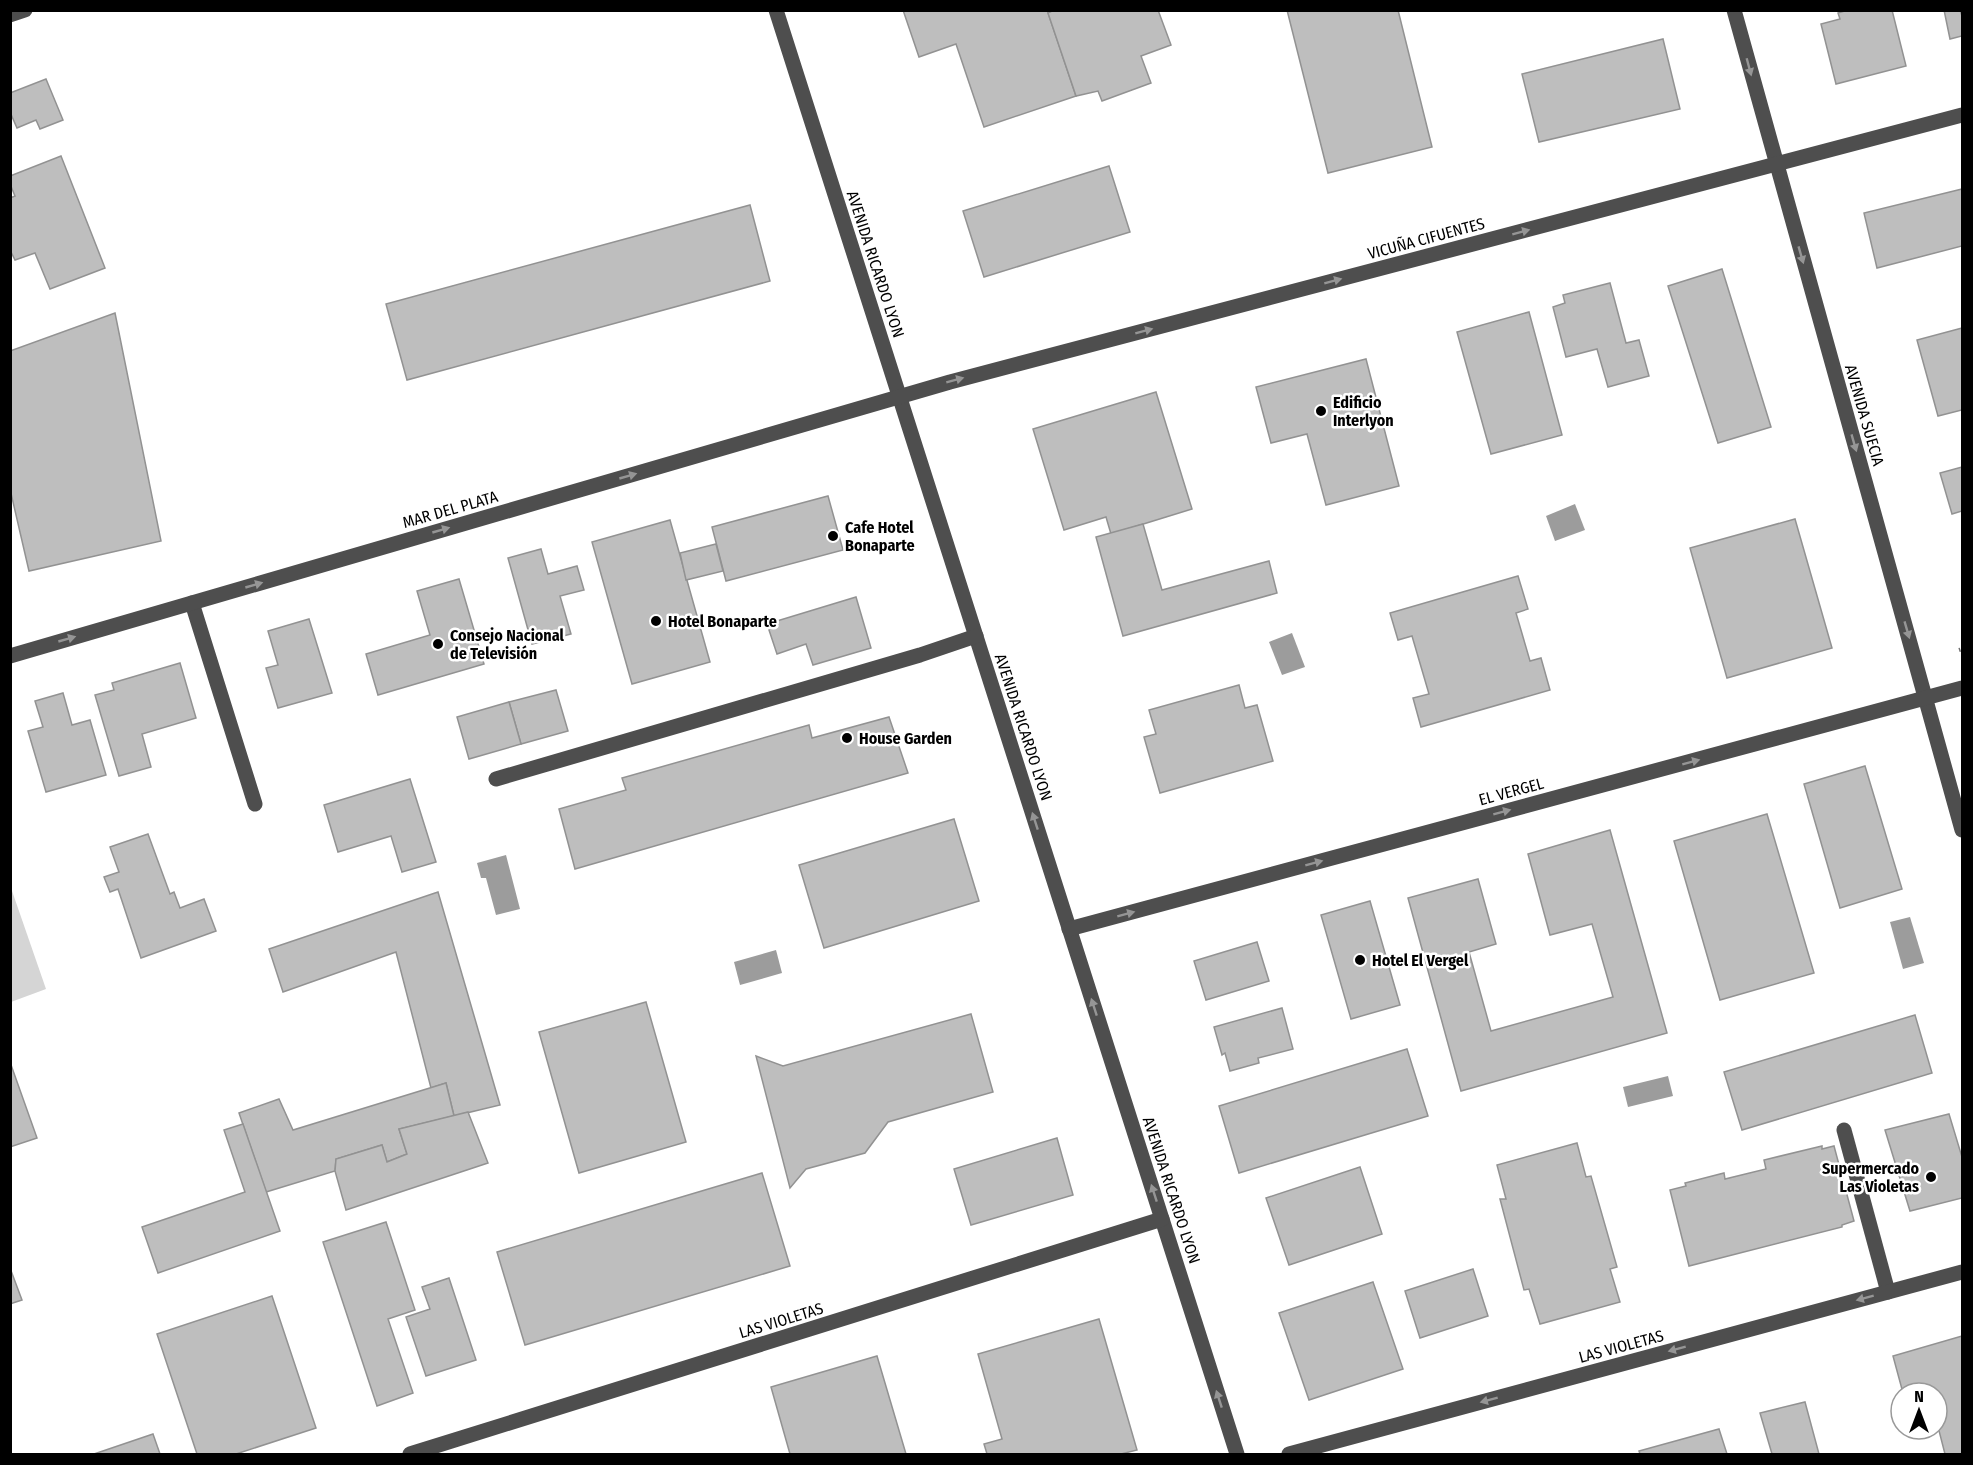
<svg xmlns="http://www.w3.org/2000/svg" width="1973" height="1465" font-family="'Fira Sans Condensed',sans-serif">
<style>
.green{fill:#d5d5d5}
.water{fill:#9c9c9c}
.building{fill:#bebebe;stroke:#929292;stroke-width:1.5}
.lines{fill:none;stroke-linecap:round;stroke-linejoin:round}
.path{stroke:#707070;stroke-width:4;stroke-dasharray:1.5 3;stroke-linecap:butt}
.minor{stroke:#4e4e4e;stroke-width:15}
.oneway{fill:#959595}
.poi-dot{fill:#000;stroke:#fff;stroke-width:2}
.labels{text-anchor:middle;stroke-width:5;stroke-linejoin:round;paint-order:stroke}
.street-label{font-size:16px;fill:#000;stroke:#fff}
.poi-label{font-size:16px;font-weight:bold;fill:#000;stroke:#fff;text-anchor:start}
</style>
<rect width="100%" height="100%" fill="#fff"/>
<path class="green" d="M11,888L46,989L11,1002H10Z"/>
<g class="water">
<path d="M1575,504L1585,530L1555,541L1546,516Z"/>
<path d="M1292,633L1305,667L1282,675L1269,642Z"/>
<path d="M506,855L520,909L496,915L486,878H481L477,863Z"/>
<path d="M1910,917L1924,963L1903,969L1890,922Z"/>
<path d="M776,950L782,973L740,985L734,962Z"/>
<path d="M1668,1076L1673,1096L1628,1107L1623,1087Z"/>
</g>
<g class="building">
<path d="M903,10H1047L1076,96L984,127L956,44L919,57Z"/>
<path d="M1054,10H1158L1171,45L1141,56L1151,83L1102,101L1098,91L1076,96L1048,13Z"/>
<path d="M1287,10H1398L1432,147L1328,173Z"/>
<path d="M1848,10H1892L1906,66L1836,84L1821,24L1840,19L1838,13Z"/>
<path d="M1944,10H1960L1962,16V36L1950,39Z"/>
<path d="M1663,39L1680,109L1539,142L1522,74Z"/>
<path d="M46,79L63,120L40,129L36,120L17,128L10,112V93Z"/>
<path d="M61,156L105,268L50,289L35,253L15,260L10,250V198L15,196L10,184V176Z"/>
<path d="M1109,166L1130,232L984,277L963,211Z"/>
<path d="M1962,189V246L1877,268L1864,213Z"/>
<path d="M750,205L770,281L407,380L386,304Z"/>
<path d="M1722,269L1771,427L1718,443L1668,286Z"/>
<path d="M1610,283L1626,343L1639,340L1649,376L1608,387L1597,349L1566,357L1553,307L1565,303L1563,295Z"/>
<path d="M1529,312L1562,435L1491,454L1457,332Z"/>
<path d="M115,313L161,541L29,571L10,489V351Z"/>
<path d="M1962,328V410L1938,416L1917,340Z"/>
<path d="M1366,359L1399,486L1326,505L1307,434L1271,443L1256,387Z"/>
<path d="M1156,392L1192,509L1111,534L1106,517L1064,530L1033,429Z"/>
<path d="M1962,467V511L1952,514L1940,473Z"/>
<path d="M828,496L843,550L726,581L712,527Z"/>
<path d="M1795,519L1832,648L1727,678L1690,548Z"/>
<path d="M670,520L710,662L632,684L592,542Z"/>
<path d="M1143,524L1162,590L1269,561L1277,593L1123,636L1096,537Z"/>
<path d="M716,544L723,571L686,580L680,553Z"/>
<path d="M541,549L548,574L577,566L584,590L560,596L571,634L532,644L508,558Z"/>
<path d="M1518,576L1528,609L1516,613L1530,661L1541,658L1550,690L1421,727L1413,698L1429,694L1412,636L1398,640L1390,613Z"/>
<path d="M459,579L484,664L378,695L366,654L430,635L417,591Z"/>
<path d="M856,597L871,648L813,665L806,644L777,654L767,624Z"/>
<path d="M309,619L332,693L278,708L266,668L278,665L268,631Z"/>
<path d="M180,663L196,718L142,734L151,767L119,776L95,695L114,690L112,683Z"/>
<path d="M1239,685L1245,708L1257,705L1273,761L1160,793L1144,737L1156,734L1149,710Z"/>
<path d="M556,690L568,731L521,744L509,702Z"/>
<path d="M63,693L72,725L90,720L106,775L46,792L28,731L43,727L35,701Z"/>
<path d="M509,702L521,744L469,759L457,717Z"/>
<path d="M889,717L908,773L575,869L559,809L626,790L622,778L809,725L812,738Z"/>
<path d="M1865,766L1902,889L1840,908L1804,784Z"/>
<path d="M410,779L436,862L402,872L391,836L338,852L324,805Z"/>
<path d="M1767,814L1814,973L1720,1000L1674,841Z"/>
<path d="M954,819L979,901L824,948L799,865Z"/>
<path d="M1610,830L1667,1033L1461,1091L1408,898L1478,879L1496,944L1469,952L1491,1031L1613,997L1592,924L1550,935L1528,854Z"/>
<path d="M148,834L170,894L174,892L180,908L204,899L216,931L141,958L118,889L110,892L104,877L119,872L110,847Z"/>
<path d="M438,892L500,1105L454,1116L446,1083L431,1088L396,952L283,992L269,949Z"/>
<path d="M1370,901L1400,1005L1351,1019L1321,915Z"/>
<path d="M1257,942L1269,981L1206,1000L1194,961Z"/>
<path d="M646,1002L686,1142L579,1173L539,1032Z"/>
<path d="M1282,1008L1293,1049L1258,1058L1259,1063L1230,1071L1225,1053L1222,1055L1214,1027Z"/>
<path d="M971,1014L993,1092L888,1122L865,1153L806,1169L790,1188L756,1056L783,1066Z"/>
<path d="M1915,1015L1932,1073L1742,1130L1724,1072Z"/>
<path d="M1407,1049L1428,1116L1239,1173L1219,1106Z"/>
<path d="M10,1062L37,1138L10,1147Z"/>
<path d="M446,1083L454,1116L399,1129L407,1154L387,1162L382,1145L336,1159L335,1171L266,1192L239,1113L279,1099L293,1130Z"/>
<path d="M468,1112L488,1163L346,1210L335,1171L336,1159L382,1145L387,1162L407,1154L399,1129Z"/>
<path d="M1949,1114L1962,1157V1198L1910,1211L1885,1130Z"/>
<path d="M243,1124L280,1231L158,1273L142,1227L245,1192L224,1130Z"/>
<path d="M1057,1138L1073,1195L971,1225L954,1169Z"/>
<path d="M1577,1143L1586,1177L1591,1176L1617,1267L1610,1269L1620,1302L1540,1324L1529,1289L1524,1290L1500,1199H1506L1497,1165Z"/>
<path d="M1822,1146V1149L1834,1146L1854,1221L1842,1225V1227L1689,1266L1670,1190L1686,1186L1685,1183L1724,1173L1725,1179L1766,1169L1764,1160Z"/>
<path d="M1360,1167L1382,1234L1289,1265L1266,1198Z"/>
<path d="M762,1173L790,1266L525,1345L497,1252Z"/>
<path d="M386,1222L415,1310L388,1319L413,1393L377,1406L323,1242Z"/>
<path d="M10,1268L22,1300L10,1304Z"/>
<path d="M1473,1269L1488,1316L1420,1338L1405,1291Z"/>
<path d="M449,1278L476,1360L426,1376L406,1317L430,1309L422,1287Z"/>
<path d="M1373,1282L1403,1369L1309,1400L1279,1313Z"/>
<path d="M272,1296L316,1428L236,1454H197L157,1334Z"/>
<path d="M1099,1319L1137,1450L1121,1454H987L984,1444L1002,1439L978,1354Z"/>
<path d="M1962,1336V1454H1945L1937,1423V1393H1929L1928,1390L1917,1393H1903L1893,1356Z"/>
<path d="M877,1356L906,1454H790L771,1387Z"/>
<path d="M1805,1402L1819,1454H1772L1760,1413Z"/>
<path d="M1719,1429L1727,1454H1640L1639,1451Z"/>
<path d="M153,1434L160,1454H94Z"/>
</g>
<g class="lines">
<path class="path" d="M1959,650L1962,649"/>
<g class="minor">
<path d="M776,10L1237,1454"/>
<path d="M1734,10L1962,830"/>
<path d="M10,15L25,10"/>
<path d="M192,603L255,804"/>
<path d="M10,656L950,382L1962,115"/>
<path d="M496,779L920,655L976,636"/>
<path d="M1069,929L1962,688"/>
<path d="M1844,1130L1888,1292"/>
<path d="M410,1454L1162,1219"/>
<path d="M1289,1454L1962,1272"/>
</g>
</g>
<defs><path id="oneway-solid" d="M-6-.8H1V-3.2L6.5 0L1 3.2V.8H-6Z" transform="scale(1.5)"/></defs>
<g class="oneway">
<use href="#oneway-solid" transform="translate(1749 67) rotate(75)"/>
<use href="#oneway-solid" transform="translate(1521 232) rotate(-15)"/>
<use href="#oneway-solid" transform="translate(1801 255) rotate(74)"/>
<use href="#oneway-solid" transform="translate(1333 281) rotate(-15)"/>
<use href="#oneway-solid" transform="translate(1144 331) rotate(-15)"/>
<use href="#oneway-solid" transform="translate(955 380) rotate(-15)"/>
<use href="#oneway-solid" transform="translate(1854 443) rotate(74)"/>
<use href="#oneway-solid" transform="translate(628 476) rotate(-16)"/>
<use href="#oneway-solid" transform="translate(441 530) rotate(-16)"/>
<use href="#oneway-solid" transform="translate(254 585) rotate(-16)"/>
<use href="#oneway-solid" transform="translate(1907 630) rotate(74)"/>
<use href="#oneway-solid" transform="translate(67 639) rotate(-16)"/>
<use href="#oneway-solid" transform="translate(1691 762) rotate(-15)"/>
<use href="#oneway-solid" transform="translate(1502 812) rotate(-15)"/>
<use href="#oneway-solid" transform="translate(1035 821) rotate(-108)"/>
<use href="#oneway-solid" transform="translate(1314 863) rotate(-15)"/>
<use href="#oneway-solid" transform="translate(1126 914) rotate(-15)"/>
<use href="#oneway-solid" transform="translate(1094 1007) rotate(-108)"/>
<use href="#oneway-solid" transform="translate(1154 1193) rotate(-108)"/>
<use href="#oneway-solid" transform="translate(1865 1298) rotate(165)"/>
<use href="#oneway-solid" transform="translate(1677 1349) rotate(165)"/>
<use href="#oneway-solid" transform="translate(1219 1399) rotate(-108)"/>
<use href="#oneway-solid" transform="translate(1489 1400) rotate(165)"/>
</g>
<g class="poi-dot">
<circle cx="1321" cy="411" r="6"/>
<circle cx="833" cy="536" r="6"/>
<circle cx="656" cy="621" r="6"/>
<circle cx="438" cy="644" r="6"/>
<circle cx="847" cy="738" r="6"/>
<circle cx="1360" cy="960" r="6"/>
<circle cx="1931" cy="1177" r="6"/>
</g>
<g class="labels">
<g class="street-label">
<text transform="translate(1426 238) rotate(-15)" y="6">VICUÑA CIFUENTES</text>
<text transform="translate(876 264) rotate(72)" y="6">AVENIDA RICARDO LYON</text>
<text transform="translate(1865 415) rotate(74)" y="6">AVENIDA SUECIA</text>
<text transform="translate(450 509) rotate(-16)" y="6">MAR DEL PLATA</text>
<text transform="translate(1024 727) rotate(72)" y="6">AVENIDA RICARDO LYON</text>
<text transform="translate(1511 791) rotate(-15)" y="6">EL VERGEL</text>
<text transform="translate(1172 1190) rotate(72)" y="6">AVENIDA RICARDO LYON</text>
<text transform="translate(781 1320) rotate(-17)" y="6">LAS VIOLETAS</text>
<text transform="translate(1621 1346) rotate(-15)" y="6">LAS VIOLETAS</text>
</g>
<g class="poi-label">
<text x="1333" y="408">Edificio<tspan x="1333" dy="18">Interlyon</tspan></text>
<text x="845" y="533">Cafe Hotel<tspan x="845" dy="18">Bonaparte</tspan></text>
<text x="668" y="627">Hotel Bonaparte</text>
<text x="450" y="641">Consejo Nacional<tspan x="450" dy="18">de Televisión</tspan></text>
<text x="859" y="744">House Garden</text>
<text x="1372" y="966">Hotel El Vergel</text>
<text x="1919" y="1174" text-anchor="end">Supermercado<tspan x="1919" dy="18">Las Violetas</tspan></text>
</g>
</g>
<rect width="1973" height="1465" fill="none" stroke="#000000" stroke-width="24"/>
<g transform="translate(1919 1411)"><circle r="28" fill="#ffffff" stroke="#999999" stroke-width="1.5"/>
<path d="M0-4.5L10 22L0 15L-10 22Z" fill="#000000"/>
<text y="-9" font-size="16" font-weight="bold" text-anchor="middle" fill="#000000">N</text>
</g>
</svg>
